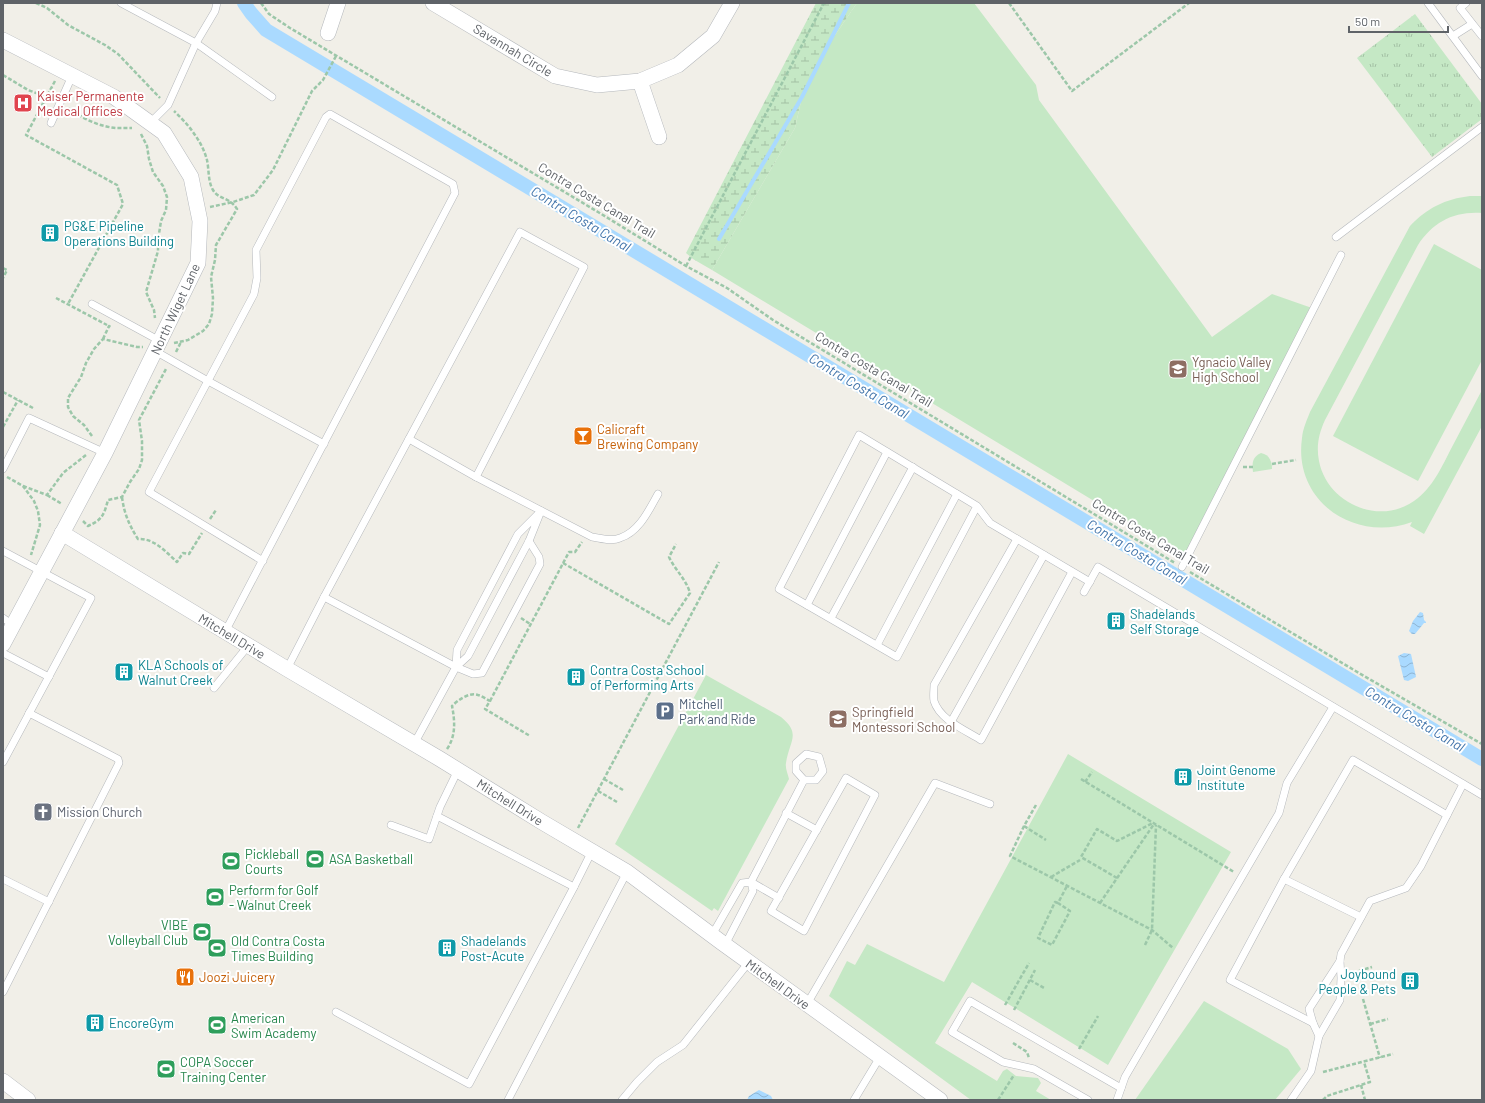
<svg xmlns="http://www.w3.org/2000/svg" width="1485" height="1103" font-family="Barlow,sans-serif">
<style>
.grass{fill:#c5e8c5}
.wetland{fill:url(#wetland-marsh)}
.park{fill:url(#park-tufts)}
.water{fill:url(#water-waves)}
.lines{fill:none;stroke-linecap:round;stroke-linejoin:round}
.stream{stroke:#aadaff;stroke-width:4}
.canal{stroke:#aadaff;stroke-width:14}
.service-casing{stroke:#b5b8bc;stroke-width:8}
.minor-casing{stroke:#b5b8bc;stroke-width:16}
.path{stroke:#9cc7a9;stroke-width:2.5;stroke-dasharray:4 2;stroke-linecap:butt}
.service{stroke:#fff;stroke-width:7}
.minor{stroke:#fff;stroke-width:15}
.labels{text-anchor:middle;stroke-width:4;stroke-linejoin:round;paint-order:stroke}
.street-label{font-size:13px;fill:#5f6368;stroke:#fff}
.health-label{font-size:13px;fill:#be3a42;stroke:#fff;text-anchor:start}
.culture-label{font-size:13px;fill:#0d838f;stroke:#fff;text-anchor:start}
.education-label{font-size:13px;fill:#785e54;stroke:#fff;text-anchor:start}
.food-label{font-size:13px;fill:#c56008;stroke:#fff;text-anchor:start}
.service-label{font-size:13px;fill:#4e5e75;stroke:#fff;text-anchor:start}
.worship-label{font-size:13px;fill:#5b616d;stroke:#fff;text-anchor:start}
.leisure-label{font-size:13px;fill:#27864d;stroke:#fff;text-anchor:start}
.water-label{font-size:14px;font-style:italic;fill:#4174aa;stroke:#fff}
</style>
<defs>
<pattern id="wetland-marsh" width="20" height="14" patternUnits="userSpaceOnUse"><rect width="20" height="14" fill="#c5e8c5"/><path d="M1 5h8M5 5V1M11 12h8M15 12V8" fill="none" stroke="#a3c0a4"/></pattern>
<pattern id="park-tufts" width="24" height="20" patternUnits="userSpaceOnUse"><rect width="24" height="20" fill="#c5e8c5"/><path d="M3 7l-1-3M5 7V3M7 7l1-3M15 17l-1-3M17 17v-4M19 17l1-3" fill="none" stroke="#a3c0a4"/></pattern>
<pattern id="water-waves" width="16" height="10" patternUnits="userSpaceOnUse"><rect width="16" height="10" fill="#aadaff"/><path d="M0 5q4-4 8 0t8 0" fill="none" stroke="#8eb4d2"/></pattern>
</defs>
<rect width="100%" height="100%" fill="#f1efe8"/>
<g class="grass">
<path d="M857,3H974L1036,85L1039,100L1212,337L1272,294L1312,308L1185,556L712,270L795,128L802,97L829,44Z"/>
<path d="M1470,196H1482V213C1454,211 1433,222 1418,245L1325,420C1319,433 1316,446 1319,461C1327,503 1379,526 1414,501C1433,488 1442,466 1452,447C1462,428 1472,409 1482,390V426L1424,534L1410,526L1412,522C1354,543 1293,501 1302,438C1303,428 1307,420 1310,412L1410,226C1427,208 1445,199 1470,196Z"/>
<path d="M1434,244L1482,270V360L1418,481L1333,436Z"/>
<path d="M1261,453C1270,455 1272,462 1272,469L1253,472C1252,463 1252,457 1261,453Z"/>
<path d="M706,675L781,717C802,734 789,741 786,763C785,768 788,774 789,779L718,911L714,908L712,911L615,844Z"/>
<path d="M1068,754L1231,852L1108,1065L972,982L935,1043L997,1081L1003,1071L1007,1069L1016,1076L1038,1078L1041,1083L1036,1091L1051,1100H971L829,996L847,961L855,965L867,944L944,982Z"/>
<path d="M1204,1001L1288,1049L1301,1069L1275,1100H1135Z"/>
</g>
<path class="wetland" d="M816,3H857L829,44L802,97L795,128L712,270L693,259L686,253Z"/>
<path class="park" d="M1415,14L1482,104V119L1432,157L1357,58Z"/>
<g class="water">
<path d="M1420,612L1423,613L1424,620L1426,622V623H1424L1415,634H1412L1409,631L1413,621Z"/>
<path d="M1404,653L1411,654L1416,677L1408,681L1404,680L1398,656Z"/>
<path d="M759,1090L771,1096L773,1100H747L749,1096Z"/>
</g>
<g class="lines">
<path class="stream" d="M719,239L802,97L849,3"/>
<path class="canal" d="M244,3L251,13L266,30L1482,759"/>
<g class="service-casing">
<g id="service">
<path d="M121,3L196,43L272,97"/>
<path d="M1428,3L1482,76"/>
<path d="M1466,3L1460,8L1482,36"/>
<path d="M1453,36L1472,24"/>
<path d="M51,123L72,76"/>
<path d="M150,123L168,105L196,43L215,11L217,3"/>
<path d="M1336,237L1482,127"/>
<path d="M92,304L160,341"/>
<path d="M155,351L208,381L324,444"/>
<path d="M409,439L476,477L592,537C601,538 611,542 620,538C639,532 649,510 658,494"/>
<path d="M3,469L29,418L105,453"/>
<path d="M977,506L897,657L779,589L859,435L977,506L990,523L1090,582"/>
<path d="M541,511L529,541L468,656L456,667L457,650L518,534Z"/>
<path d="M1017,539L934,685C934,690 933,696 934,701C940,720 965,730 981,740L1072,572"/>
<path d="M3,551L91,598L3,762"/>
<path d="M1182,567L1341,255"/>
<path d="M1084,592L1098,567L1482,795"/>
<path d="M324,597L456,667L414,744"/>
<path d="M807,605L887,452"/>
<path d="M3,618L13,625"/>
<path d="M831,618L913,467"/>
<path d="M225,632L455,193L453,184L330,114L326,117L256,250L257,278L254,294L149,492L263,561"/>
<path d="M877,645L957,494"/>
<path d="M3,653L49,677"/>
<path d="M456,667L473,674L482,673L540,564L539,557L529,541"/>
<path d="M287,669L324,597L520,232L584,267L476,477"/>
<path d="M214,688L248,646"/>
<path d="M951,722L1044,555"/>
<path d="M806,754L819,757L823,771L816,780H804L796,771V763Z"/>
<path d="M846,778L875,795L804,931L771,911Z"/>
<path d="M786,813L817,830"/>
<path d="M437,816L574,887"/>
<path d="M391,825L429,839L440,807L458,770"/>
<path d="M3,879L49,902"/>
<path d="M1284,879L1353,760L1447,815"/>
<path d="M779,898L751,882L804,780"/>
<path d="M712,935L742,883L751,882L753,891L725,945"/>
<path d="M3,992L119,763L118,759L29,713"/>
<path d="M807,1004L935,783L990,804"/>
<path d="M336,1012L469,1084L574,887L592,851"/>
<path d="M1313,1023L1230,980L1284,879L1361,917"/>
<path d="M1319,1036L1340,1000L1341,978L1340,961"/>
<path d="M508,1100L627,872"/>
<path d="M622,1100L637,1082L657,1062L683,1045L749,962"/>
<path d="M854,1100L880,1057"/>
<path d="M1088,1100L1034,1069L1003,1062L952,1032L970,1001L1121,1088"/>
<path d="M1117,1100L1125,1077L1279,813L1287,783L1333,707"/>
<path d="M1291,1100L1311,1071L1319,1036L1313,1023L1309,1009L1340,961L1341,954L1370,901L1406,888L1421,866L1463,784"/>
</g>
</g>
<g class="minor-casing">
<g id="minor">
<path d="M433,3L555,76L597,85L640,81L678,65L713,36L732,3"/>
<path d="M328,33L338,3"/>
<path d="M3,40L114,97L164,133L191,177L200,221L198,263L105,453L3,644"/>
<path d="M640,81L659,137"/>
<path d="M62,533L287,669L440,759L542,822L627,872L721,942L940,1100"/>
<path d="M3,1081L28,1100"/>
</g>
</g>
<g class="path">
<path d="M36,3L47,8L68,25L105,45L118,54L160,98"/>
<path d="M261,3L269,14L290,28L598,212L686,266L727,288L773,320L1175,563"/>
<path d="M1009,3L1072,91L1189,3"/>
<path d="M3,75L28,90L52,99"/>
<path d="M55,81L26,135L117,185L123,204L68,304"/>
<path d="M68,108C82,118 99,127 117,128C122,128 127,128 132,128"/>
<path d="M141,134L147,146L149,159L153,172L163,186L167,197L166,210L161,221L158,240V251L146,292L154,310L155,318"/>
<path d="M210,207L233,202L254,195L273,170L312,91L323,80L336,56"/>
<path d="M686,266L824,3"/>
<path d="M3,268L7,270L3,278"/>
<path d="M56,298L107,325"/>
<path d="M103,339L109,326L111,327"/>
<path d="M174,343L188,340L203,331L209,324L212,314L213,298L211,277L215,260L216,245L237,209C230,197 219,200 213,190C208,182 209,169 207,160C202,141 188,124 174,111"/>
<path d="M176,352L181,342"/>
<path d="M3,392L33,408"/>
<path d="M3,427L18,400"/>
<path d="M92,436L84,425L73,416L68,407V398L81,377L86,363L94,349L103,339L137,347H143"/>
<path d="M1272,464L1296,460"/>
<path d="M1243,467H1253"/>
<path d="M7,477L23,486L34,501L38,511L40,525L31,555"/>
<path d="M23,486L47,495L63,473L86,455"/>
<path d="M47,495L62,504"/>
<path d="M122,497C124,513 129,525 138,539C154,538 166,552 177,562L183,553L189,554L202,533"/>
<path d="M210,519L216,510"/>
<path d="M83,521L88,526C102,520 104,515 108,500L122,497L130,482L139,469L142,460V441L139,420L166,369"/>
<path d="M563,563L669,624L690,593C686,579 675,570 669,557L676,544"/>
<path d="M1190,572L1364,676L1482,744"/>
<path d="M521,618L530,624"/>
<path d="M490,701L569,552H575L582,542"/>
<path d="M447,749C456,736 455,721 452,706C458,700 469,692 478,695C482,696 486,699 490,701L485,709L530,736"/>
<path d="M604,779L623,790"/>
<path d="M1081,779L1234,872"/>
<path d="M1085,782L1092,772"/>
<path d="M598,791L617,802"/>
<path d="M1036,805L1024,826L1010,856L1152,930L1173,948"/>
<path d="M1024,826L1046,840"/>
<path d="M578,828L719,562"/>
<path d="M1051,877L1080,860"/>
<path d="M1117,878L1081,857L1097,829L1117,841L1153,823"/>
<path d="M1058,903L1055,902L1038,938L1052,945L1070,911L1058,903L1067,886"/>
<path d="M1100,903L1154,824"/>
<path d="M1145,945L1152,930L1156,825"/>
<path d="M1359,971L1372,967"/>
<path d="M1030,980L1044,988"/>
<path d="M1363,999L1380,1058"/>
<path d="M1005,1005L1029,963"/>
<path d="M1014,1010L1035,970"/>
<path d="M1370,1024L1388,1019"/>
<path d="M1013,1043L1027,1052L1029,1058"/>
<path d="M1079,1049L1098,1016"/>
<path d="M1323,1072L1393,1054"/>
<path d="M1361,1085L1365,1100"/>
<path d="M998,1100L1014,1075"/>
<path d="M1323,1100L1327,1096L1370,1082L1364,1062"/>
</g>
<use href="#service" class="service"/>
<use href="#minor" class="minor"/>
</g>
<defs>
<g id="hospital-square" transform="scale(1)"><rect x="-9" y="-9" width="18" height="18" rx="4" fill="#e0444e" stroke="#fff"/><path d="M-5-5h3v3.5h4V-5h3V5h-3V1.5h-4V5h-3Z" fill="#fff"/></g>
<g id="building-square" transform="scale(1)"><rect x="-9" y="-9" width="18" height="18" rx="4" fill="#0f9aa8" stroke="#fff"/><path d="M-4-6H4V6H1V3H-1V6H-4ZM-2.5-4.3h1.7v1.8h-1.7ZM.8-4.3h1.7v1.8H.8ZM-2.5-1h1.7V.8h-1.7ZM.8-1h1.7V.8H.8Z" fill="#fff"/></g>
<g id="school-square" transform="scale(1)"><rect x="-9" y="-9" width="18" height="18" rx="4" fill="#8d6e63" stroke="#fff"/><path d="M0-5L7-2L0 1L-7-2ZM-4 1L0 2.5L4 1V4Q0 6-4 4Z" fill="#fff"/></g>
<g id="bar-square" transform="scale(1)"><rect x="-9" y="-9" width="18" height="18" rx="4" fill="#e8710a" stroke="#fff"/><path d="M-6-5H6L.8 .8V4.5H3.5V6h-7V4.5H-.8V.8Z" fill="#fff"/></g>
<g id="parking-square" transform="scale(1)"><rect x="-9" y="-9" width="18" height="18" rx="4" fill="#5c6f8a" stroke="#fff"/><path d="M-3.5-5.5H1a3.5 3.5 0 0 1 0 7H-1V5.5H-3.5ZM-1-3.4V-.6H.8a1.4 1.4 0 0 0 0-2.8Z" fill="#fff"/></g>
<g id="church-square" transform="scale(1)"><rect x="-9" y="-9" width="18" height="18" rx="4" fill="#6b7280" stroke="#fff"/><path d="M-1.2-6h2.4v3.5h3.3v2.4h-3.3V6h-2.4V-.1h-3.3v-2.4h3.3Z" fill="#fff"/></g>
<g id="stadium-square" transform="scale(1)"><rect x="-9" y="-9" width="18" height="18" rx="4" fill="#2e9e5b" stroke="#fff"/><path d="M0-5a6.5 5 0 1 0 0 10a6.5 5 0 1 0 0-10ZM-3.5-1.8h7v3.6h-7Z" fill="#fff"/></g>
<g id="restaurant-square" transform="scale(1)"><rect x="-9" y="-9" width="18" height="18" rx="4" fill="#e8710a" stroke="#fff"/><path d="M-5-6h1v4h1v-4h1v4h1v-4h1v5L-1.5 .5V6h-2V.5L-5-1ZM5-6V6H3V1.5H1.5Q1.5-4 5-6Z" fill="#fff"/></g>
</defs>
<g fill-rule="evenodd">
<use href="#hospital-square" x="23" y="103"/>
<use href="#building-square" x="50" y="233"/>
<use href="#school-square" x="1178" y="369"/>
<use href="#bar-square" x="583" y="436"/>
<use href="#building-square" x="1116" y="621"/>
<use href="#building-square" x="124" y="672"/>
<use href="#building-square" x="576" y="677"/>
<use href="#parking-square" x="665" y="711"/>
<use href="#school-square" x="838" y="719"/>
<use href="#building-square" x="1183" y="777"/>
<use href="#church-square" x="43" y="812"/>
<use href="#stadium-square" x="315" y="859"/>
<use href="#stadium-square" x="231" y="861"/>
<use href="#stadium-square" x="215" y="897"/>
<use href="#stadium-square" x="202" y="932"/>
<use href="#stadium-square" x="217" y="948"/>
<use href="#building-square" x="447" y="948"/>
<use href="#restaurant-square" x="185" y="977"/>
<use href="#building-square" x="1410" y="981"/>
<use href="#building-square" x="95" y="1023"/>
<use href="#stadium-square" x="217" y="1025"/>
<use href="#stadium-square" x="166" y="1069"/>
</g>
<g class="labels">
<g class="street-label">
<text transform="translate(513 50) rotate(31)" y="5">Savannah Circle</text>
<text transform="translate(597 200) rotate(31)" y="5">Contra Costa Canal Trail</text>
<text transform="translate(175 309) rotate(-65)" y="5">North Wiget Lane</text>
<text transform="translate(874 369) rotate(31)" y="5">Contra Costa Canal Trail</text>
<text transform="translate(1151 536) rotate(31)" y="5">Contra Costa Canal Trail</text>
<text transform="translate(232 636) rotate(31)" y="5">Mitchell Drive</text>
<text transform="translate(510 802) rotate(32)" y="5">Mitchell Drive</text>
<text transform="translate(778 984) rotate(36)" y="5">Mitchell Drive</text>
</g>
<g class="health-label">
<text x="37" y="101">Kaiser Permanente<tspan x="37" dy="15">Medical Offices</tspan></text>
</g>
<g class="culture-label">
<text x="64" y="231">PG&amp;E Pipeline<tspan x="64" dy="15">Operations Building</tspan></text>
<text x="1130" y="619">Shadelands<tspan x="1130" dy="15">Self Storage</tspan></text>
<text x="138" y="670">KLA Schools of<tspan x="138" dy="15">Walnut Creek</tspan></text>
<text x="590" y="675">Contra Costa School<tspan x="590" dy="15">of Performing Arts</tspan></text>
<text x="1197" y="775">Joint Genome<tspan x="1197" dy="15">Institute</tspan></text>
<text x="461" y="946">Shadelands<tspan x="461" dy="15">Post-Acute</tspan></text>
<text x="1396" y="979" text-anchor="end">Joybound<tspan x="1396" dy="15">People &amp; Pets</tspan></text>
<text x="109" y="1028">EncoreGym</text>
</g>
<g class="education-label">
<text x="1192" y="367">Ygnacio Valley<tspan x="1192" dy="15">High School</tspan></text>
<text x="852" y="717">Springfield<tspan x="852" dy="15">Montessori School</tspan></text>
</g>
<g class="food-label">
<text x="597" y="434">Calicraft<tspan x="597" dy="15">Brewing Company</tspan></text>
<text x="199" y="982">Joozi Juicery</text>
</g>
<g class="service-label">
<text x="679" y="709">Mitchell<tspan x="679" dy="15">Park and Ride</tspan></text>
</g>
<g class="worship-label">
<text x="57" y="817">Mission Church</text>
</g>
<g class="leisure-label">
<text x="245" y="859">Pickleball<tspan x="245" dy="15">Courts</tspan></text>
<text x="329" y="864">ASA Basketball</text>
<text x="229" y="895">Perform for Golf<tspan x="229" dy="15">- Walnut Creek</tspan></text>
<text x="188" y="930" text-anchor="end">VIBE<tspan x="188" dy="15">Volleyball Club</tspan></text>
<text x="231" y="946">Old Contra Costa<tspan x="231" dy="15">Times Building</tspan></text>
<text x="231" y="1023">American<tspan x="231" dy="15">Swim Academy</tspan></text>
<text x="180" y="1067">COPA Soccer<tspan x="180" dy="15">Training Center</tspan></text>
</g>
<g class="water-label">
<text transform="translate(581 219) rotate(31)" y="5">Contra Costa Canal</text>
<text transform="translate(859 386) rotate(31)" y="5">Contra Costa Canal</text>
<text transform="translate(1137 552) rotate(31)" y="5">Contra Costa Canal</text>
<text transform="translate(1415 719) rotate(31)" y="5">Contra Costa Canal</text>
</g>
</g>
<rect width="1485" height="1103" fill="none" stroke="#5f6368" stroke-width="8"/>
<path d="M1349 26v6h99v-6" fill="none" stroke="#5f6368" stroke-width="2"/>
<text x="1355" y="26" font-size="12" fill="#5f6368" stroke="#ffffff" stroke-width="3" paint-order="stroke">50 m</text>
</svg>
